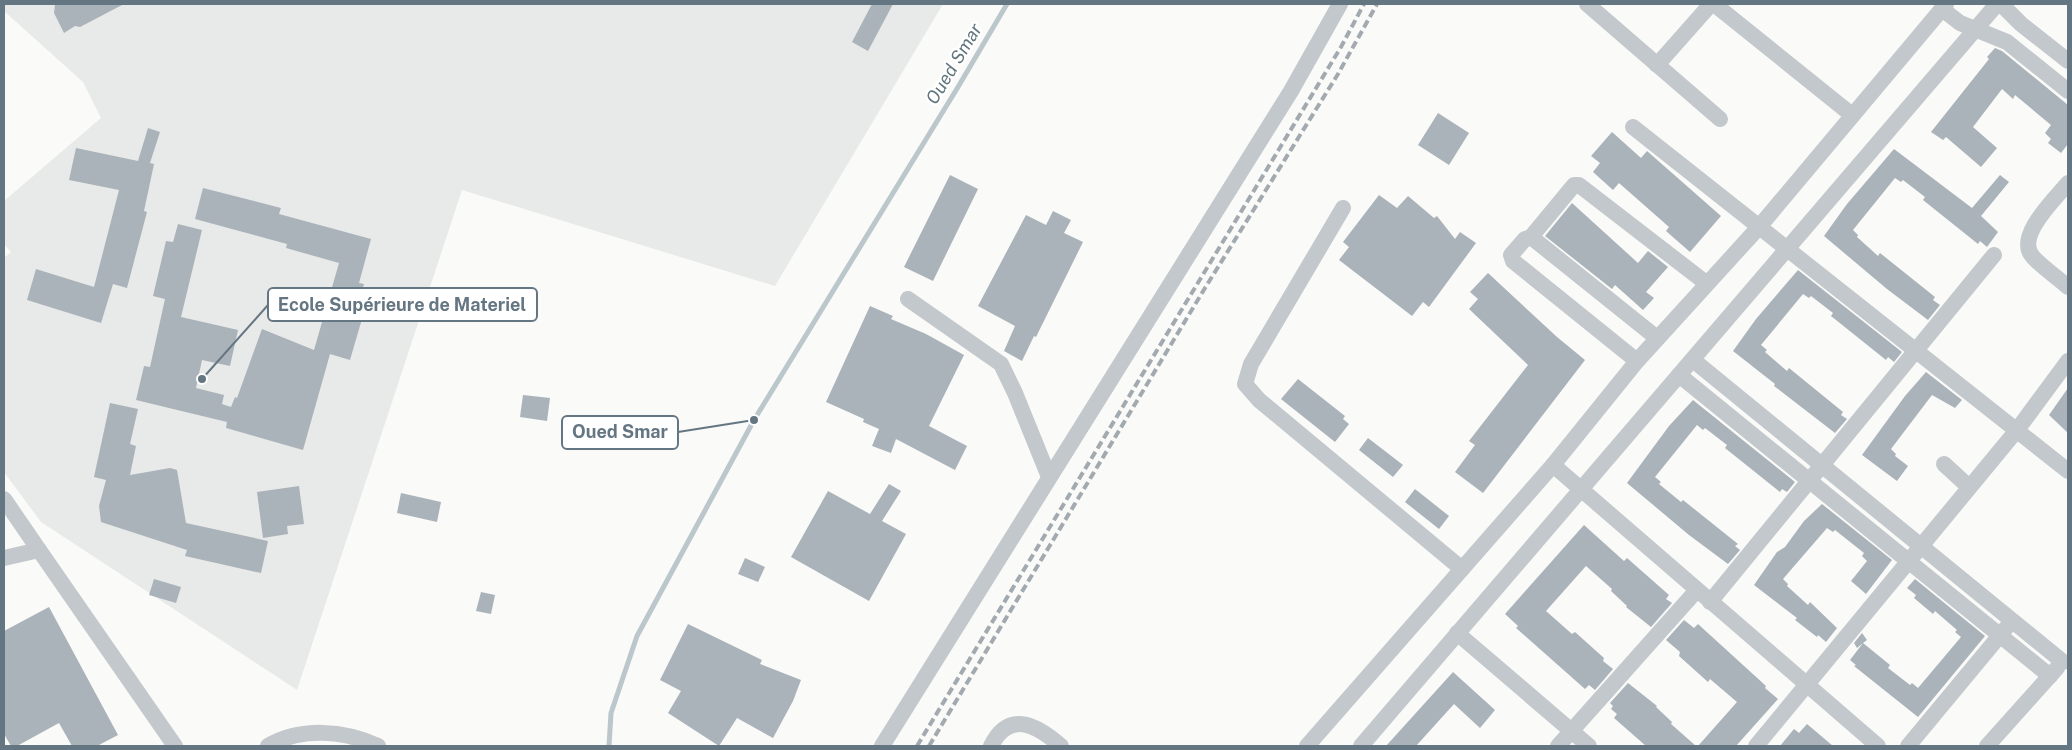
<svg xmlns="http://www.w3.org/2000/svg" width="2072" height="750" font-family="'Public Sans',sans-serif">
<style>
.built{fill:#e8e9e9}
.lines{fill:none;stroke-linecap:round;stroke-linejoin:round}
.stream{stroke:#bbc7cb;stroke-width:5}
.building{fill:#aab3b9}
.minor{stroke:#c3c8cc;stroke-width:16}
.rail{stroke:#a2aab0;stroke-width:4;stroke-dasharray:8 4;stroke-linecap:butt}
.labels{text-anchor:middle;stroke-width:5;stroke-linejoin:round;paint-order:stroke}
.water-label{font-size:18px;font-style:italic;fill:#60757c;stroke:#fff}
.leader{fill:none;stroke:#657683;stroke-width:2}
.callout-dot{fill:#657683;stroke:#fff;stroke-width:2}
.callout{fill:#fff;stroke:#657683;stroke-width:2}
.callout-label{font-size:18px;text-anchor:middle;font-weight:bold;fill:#657683}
</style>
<rect width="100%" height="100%" fill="#fafaf8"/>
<path class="built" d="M4,4H943L775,286L462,190L297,690L41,522L4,472V258L11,252L4,244V201L101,118L83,82L4,11Z"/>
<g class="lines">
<path class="stream" d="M609,746L611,713L637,636L754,420L958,87L1007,4"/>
</g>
<g class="building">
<path d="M55,4H124L80,27L75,26L64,33L54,13Z"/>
<path d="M872,4H893L868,51L852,42Z"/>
<path d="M1995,48L2002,51L2068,105V144L2061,153L2048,143L2051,139L2045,133L2051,125L2015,95L2013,99L2002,89L1973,127L1997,148L1981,167L1946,137L1943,140L1931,132L1989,59L1987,57Z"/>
<path d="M1438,113L1469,133L1449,165L1418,145Z"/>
<path d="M148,128L160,132L150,163L154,164L144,211L147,212L127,288L113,284L101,323L27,300L36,269L94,287L119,190L69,180L76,148L138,161Z"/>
<path d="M1612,132L1641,158L1647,151L1721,216L1690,252L1666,231L1669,227L1619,183L1613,190L1593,172L1600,163L1591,156Z"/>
<path d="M1894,149L1972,208L2000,175L2009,182L1981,216L1998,232L1987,247L1980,241L1978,244L1923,200L1925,197L1903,180L1901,182L1895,178L1853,230L1858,235L1857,237L1878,256L1880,253L1935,297L1933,300L1940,305L1928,320L1887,289L1824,236L1847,204Z"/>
<path d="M950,175L978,189L933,281L904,267Z"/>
<path d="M203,188L281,208L279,214L371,239L359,283L364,284L356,310L364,312L350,360L330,354L303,450L226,428L227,422L136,400L144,366L150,367L165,299L153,296L166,241L173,242L178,224L202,230L181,317L238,330L230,366L202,360L196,388L224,395L222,404L231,407L235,397L237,398L262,329L314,350L339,263L286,248L287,244L195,219Z"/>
<path d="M1379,195L1397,208L1408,196L1434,218L1437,216L1455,239L1460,232L1476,243L1429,307L1423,302L1412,316L1339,260L1349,247L1343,242Z"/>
<path d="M1572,203L1638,263L1648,251L1668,267L1646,292L1654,298L1643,310L1615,285L1612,289L1545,236Z"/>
<path d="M1053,211L1071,220L1064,233L1083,242L1036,337L1034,336L1022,361L1004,351L1015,326L978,306L1026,215L1046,225Z"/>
<path d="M1798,270L1902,352L1894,362L1888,357L1886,360L1831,316L1833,313L1811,296L1809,298L1803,294L1761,345L1767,350L1765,352L1787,371L1789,368L1843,412L1841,415L1847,419L1835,433L1774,386L1775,384L1733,351L1756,319Z"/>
<path d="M1488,273L1557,337L1585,360L1483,493L1455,472L1475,445L1469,441L1528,365L1469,309L1478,299L1470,292Z"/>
<path d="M870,306L893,316L891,319L926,334L964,355L929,426L967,446L955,470L896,439L891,453L872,446L879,429L863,422L864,419L826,402Z"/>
<path d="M1926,372L1962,400L1955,408L1932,395L1891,449L1896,454L1895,456L1908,466L1897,481L1862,455L1905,396Z"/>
<path d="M1298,379L1345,416L1343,419L1349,424L1335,442L1281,399Z"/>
<path d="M2068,388V433L2049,415Z"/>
<path d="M523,395L550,398L547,421L520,417Z"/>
<path d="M1693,400L1795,482L1787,492L1782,489L1780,492L1725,448L1727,445L1705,428L1703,430L1697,425L1655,477L1661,482L1659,484L1681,502L1683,500L1738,544L1735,546L1740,550L1728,564L1689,535L1627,483L1669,426Z"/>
<path d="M110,403L138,409L130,444L136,446L130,475L170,468L177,470L186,523L268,541L261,573L185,556L187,550L101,522L99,506L106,480L94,477Z"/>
<path d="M1368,438L1403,465L1393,477L1359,450Z"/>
<path d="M889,484L901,491L882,521L906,534L869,601L791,557L828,491L870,514Z"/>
<path d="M299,486L304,524L287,526L288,534L263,538L257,492Z"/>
<path d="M1415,489L1449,516L1439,529L1405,502Z"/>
<path d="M401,493L441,502L437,522L397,513Z"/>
<path d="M1822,504L1892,560L1866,594L1851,581L1867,561L1862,556L1864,553L1835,530L1833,532L1827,528L1783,579L1788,584L1787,586L1808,605L1810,602L1837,628L1826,642L1818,635L1817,637L1795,620L1797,618L1754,585L1777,552L1785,547L1804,521Z"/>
<path d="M1584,525L1624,561L1627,558L1669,595L1666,599L1672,603L1651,627L1626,607L1627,606L1611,591L1612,589L1586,566L1546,611L1572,634L1575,632L1604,658L1603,661L1613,669L1595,690L1589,685L1585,689L1516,628L1518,626L1505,614Z"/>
<path d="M745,558L765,567L758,582L738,574Z"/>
<path d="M154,579L181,587L176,603L149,595Z"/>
<path d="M1915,579L1985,636L1918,717L1854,666L1856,665L1850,660L1863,643L1857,648L1854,643L1862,633L1867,640L1863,643L1890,665L1888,668L1910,685L1912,683L1918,688L1961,637L1955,632L1957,630L1935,611L1933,614L1914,598L1916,595L1907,588Z"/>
<path d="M481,592L495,595L491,614L476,611Z"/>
<path d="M49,607L118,735L97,746H72L59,723L17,746H11L4,734V631Z"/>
<path d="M1684,620L1694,628L1698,624L1766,686L1765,688L1778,699L1736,746H1698L1737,702L1710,679L1708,682L1679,656L1680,652L1666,640Z"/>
<path d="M688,624L762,660L760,664L801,680L793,701L773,738L737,718L719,746L668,713L681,691L660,680Z"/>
<path d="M1453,672L1495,710L1480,728L1454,704L1416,746H1386Z"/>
<path d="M1628,683L1657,706L1656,707L1672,722L1671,724L1696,746H1646L1614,718L1617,714L1611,709L1613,706L1610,703Z"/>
<path d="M1807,724L1833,746H1780L1794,729L1799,733Z"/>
</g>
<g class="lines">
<g class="minor">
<path d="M1587,4L1720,119"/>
<path d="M1714,4L1852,115"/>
<path d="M2001,4L2021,24L2068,61"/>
<path d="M1942,9L1960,23L2007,42L2068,91"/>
<path d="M1657,65L1711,4"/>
<path d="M1633,127L2068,471"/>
<path d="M2068,183C2056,198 2014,237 2033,257C2043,268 2057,277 2068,287"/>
<path d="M1343,208L1251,364L1245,384L1259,400L1462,569"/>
<path d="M1531,237L1574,185H1579L1706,283"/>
<path d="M908,299L1001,364L1015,393L1049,477"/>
<path d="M1693,360L2063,662"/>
<path d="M1637,361L1513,261L1511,255L1525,239L1531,237L1657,338"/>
<path d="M1679,375L2050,676"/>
<path d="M1944,464L1969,487"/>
<path d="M1553,465L1878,746"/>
<path d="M4,499L39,550L4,558"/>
<path d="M39,550L175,746"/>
<path d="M1710,602L1994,255"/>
<path d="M1457,633L1589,746"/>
<path d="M268,746C301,727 344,730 378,746"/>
<path d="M882,746L1291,91L1340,4"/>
<path d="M991,746C1010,708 1039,727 1061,746"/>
<path d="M1307,746L1553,465L1637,361L1759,227L1946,4"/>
<path d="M1361,746L1997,4"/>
<path d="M1558,746L1697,590"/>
<path d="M1756,746L2017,430L2068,361"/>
<path d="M1908,746L2006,628"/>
<path d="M1987,746L2057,668"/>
</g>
<g class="rail">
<path d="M917,746L1341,47L1364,4"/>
<path d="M929,746L1205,288L1338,74L1377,4"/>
</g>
</g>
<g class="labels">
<g class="water-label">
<text transform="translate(954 64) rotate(-59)" y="6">Oued Smar</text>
</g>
</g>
<path class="leader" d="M202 379L268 305M754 420L678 432"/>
<g class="callout-dot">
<circle cx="202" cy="379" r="5"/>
<circle cx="754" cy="420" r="5"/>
</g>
<g class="callout">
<rect x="268" y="288" width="269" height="33" rx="5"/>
<rect x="562" y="416" width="116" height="33" rx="5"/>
</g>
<g class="callout-label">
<text x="402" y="311">Ecole Supérieure de Materiel</text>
<text x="620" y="438">Oued Smar</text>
</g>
<rect width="2072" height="750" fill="none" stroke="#657683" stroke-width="10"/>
</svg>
